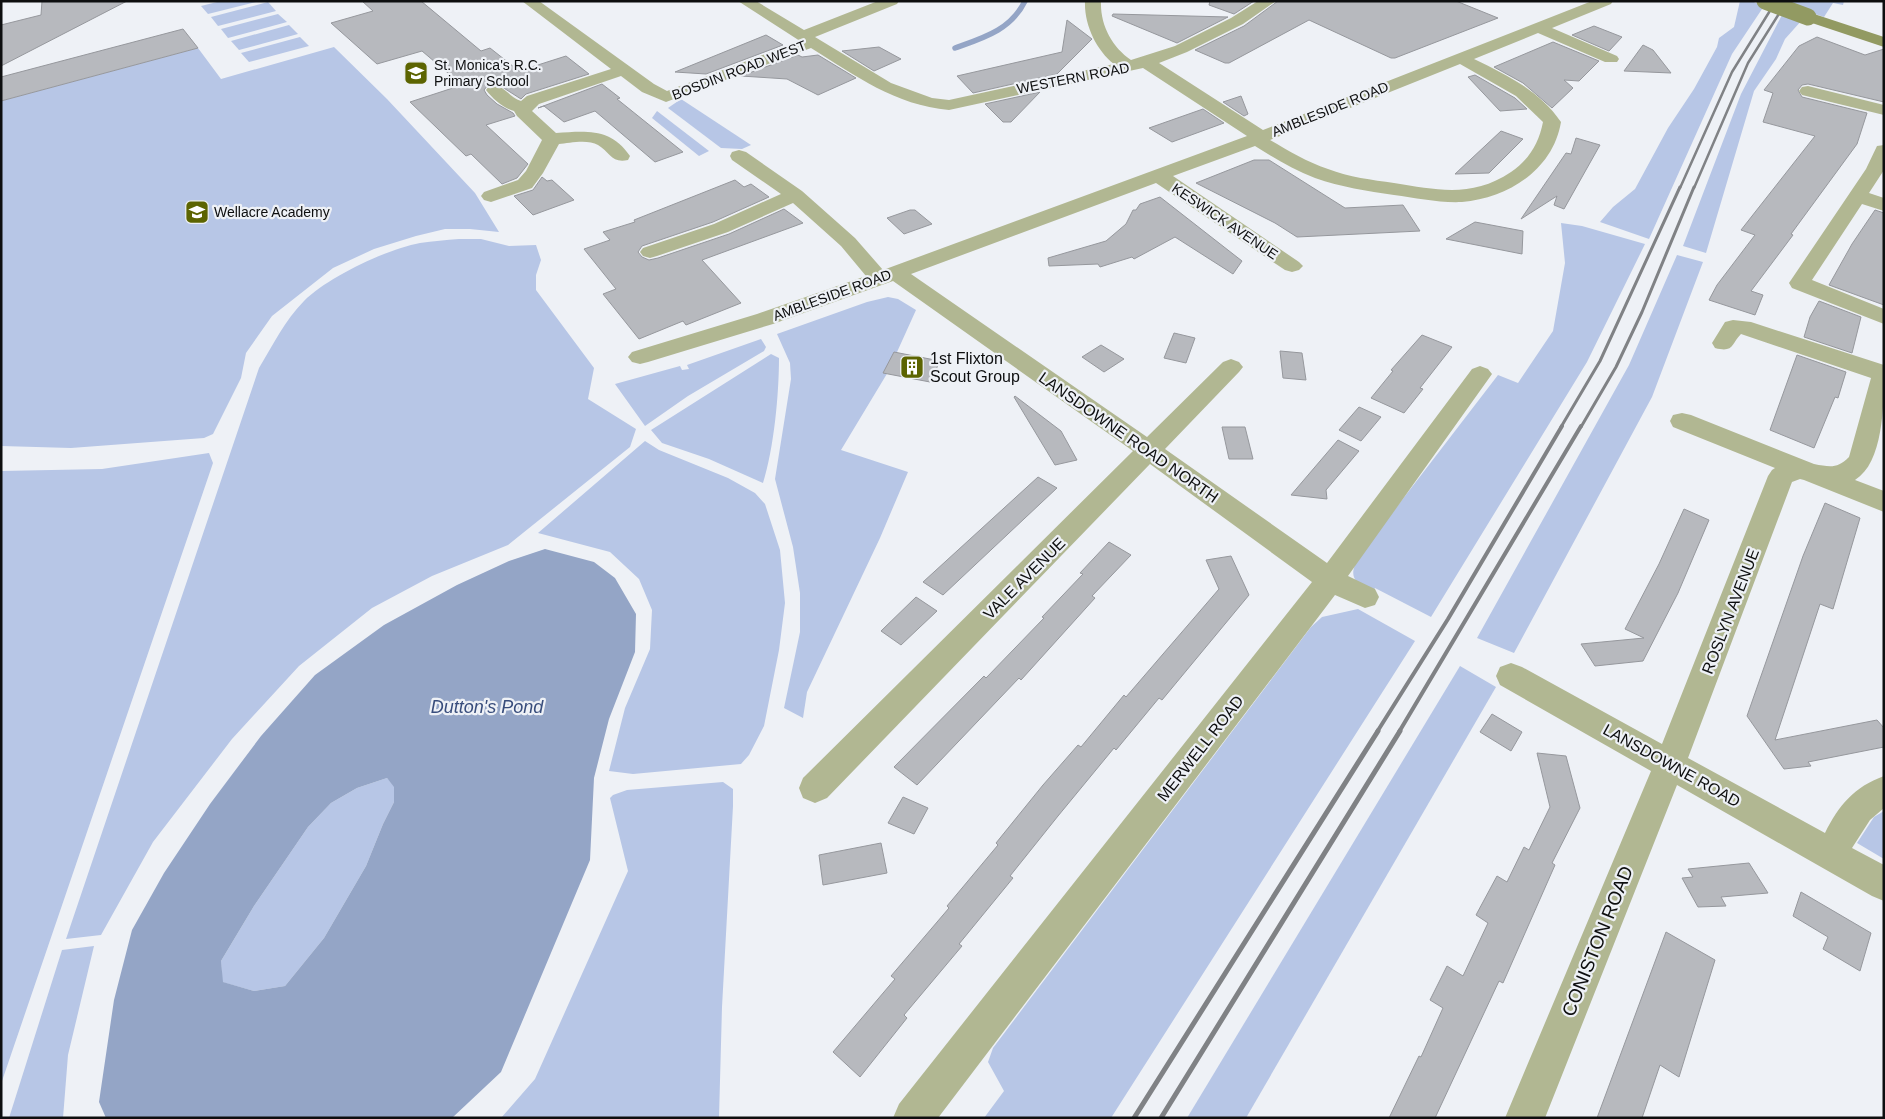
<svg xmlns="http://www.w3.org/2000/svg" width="1885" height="1119" font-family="Helvetica,sans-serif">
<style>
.green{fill:#b7c6e6}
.water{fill:#94a5c6;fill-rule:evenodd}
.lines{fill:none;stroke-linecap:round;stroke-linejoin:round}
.stream{stroke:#94a5c6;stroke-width:5.5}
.building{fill:#b7b9be;stroke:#96989d}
.street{fill:#b1b792;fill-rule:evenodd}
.secondary{fill:#929a62;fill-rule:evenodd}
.rail-far3{stroke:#808285;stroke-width:2.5}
.rail-far2{stroke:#808285;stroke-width:3}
.rail-far1{stroke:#808285;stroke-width:4}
.rail{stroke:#808285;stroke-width:5}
.secondary-bridge{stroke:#929a62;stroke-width:17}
.labels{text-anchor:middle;stroke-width:4.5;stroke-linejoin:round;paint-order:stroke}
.far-poi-label{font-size:14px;fill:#0d0e0f;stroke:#eef1f6;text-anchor:start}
.far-street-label{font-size:14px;fill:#0d0e0f;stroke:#eef1f6}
.poi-label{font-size:16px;fill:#0d0e0f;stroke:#eef1f6;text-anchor:start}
.street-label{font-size:16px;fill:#0d0e0f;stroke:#eef1f6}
.water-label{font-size:18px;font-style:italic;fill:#384d7c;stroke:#eef1f6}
.near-street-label{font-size:19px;fill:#0d0e0f;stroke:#eef1f6}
</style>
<rect width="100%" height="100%" fill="#eef1f6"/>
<g class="green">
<path d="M221,1H260L208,14L201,6Z"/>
<path d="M1740,1H1751L1764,6L1732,54L1649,239L1600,222L1613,207L1635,189L1668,128L1694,89L1717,47L1719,38L1734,27Z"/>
<path d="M1791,1H1844L1843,5L1833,3L1824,17L1788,5Z"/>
<path d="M268,2L276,11L218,26L211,17Z"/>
<path d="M1783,13L1802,20L1785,39L1776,59L1754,91L1706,253L1683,246L1741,94Z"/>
<path d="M278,14L287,22L228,38L221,29Z"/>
<path d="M289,25L298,34L239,50L231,41Z"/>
<path d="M300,37L309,46L249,62L241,53Z"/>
<path d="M334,47L387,99L475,193L499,232L470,229H445L416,236L374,249L333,268L272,316L246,353L241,378L213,434L204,438L71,448L1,446V101L198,48L221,79Z"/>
<path d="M681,99L751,145L742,149L721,148L668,108Z"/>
<path d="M657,111L709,151L699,156L652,118Z"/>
<path d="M1561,223L1582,226L1645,244L1587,362L1431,617L1375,588L1372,593C1353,581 1348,577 1359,556L1498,375L1518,383L1553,331L1565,263Z"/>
<path d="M459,239H481L509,246L536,245L541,260L536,275V290L594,368L588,399L636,429L630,447L508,545L432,576L372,608L299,666L232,739L153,842L101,935L66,939L259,368C273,345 285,320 304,301C328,277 387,249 420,243C433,241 446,240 459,239Z"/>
<path d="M1677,255L1703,262L1652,397L1514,653L1477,638L1629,365Z"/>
<path d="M888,297L898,299L916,310L888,372L841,450L908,472L880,538L807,692L803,718L784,708L800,632V593L793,547L775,479L791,379L790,363L777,334L867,302Z"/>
<path d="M761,339L766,347L764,351L688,396L645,426L615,384L680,366L682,370L689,369L687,365Z"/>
<path d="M771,354L779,358C779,394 774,448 763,483L709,459L662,443L651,430Z"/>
<path d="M645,441L659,450L728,478L755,493L765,504L780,550L785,603L779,650L764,726L749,755L741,764L633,774L609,771L625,708L650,649L652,610L639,579L610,552L538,533Z"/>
<path d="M209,453L213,463L1,1084V471L102,469Z"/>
<path d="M1358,609L1415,641L1111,1118H984L1004,1091L988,1062L993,1048L1311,627L1322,617Z"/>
<path d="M1460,666L1496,687L1246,1118H1187Z"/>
<path d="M387,778L395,787L394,802L383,824L366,866L324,938L285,986L254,991L222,982L221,961L254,906L308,827L331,803L357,788Z"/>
<path d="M723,782L733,789V806L722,1007L719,1118H501L535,1079L628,871L610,798L613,795L627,790Z"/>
<path d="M1884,811V859L1857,843L1874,817Z"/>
<path d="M94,946L68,1055L63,1118H9L62,950Z"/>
</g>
<path class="water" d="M545,549L594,562L615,578L636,614L635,652L609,719L594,778L590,860L501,1072L452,1118H106L99,1102L114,1000L132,930L164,873L210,804L261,736L315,675L384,625L457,585L509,561ZM387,778L394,787V802L383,824L366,866L324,938L285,986L254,991L223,982L221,961L254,906L308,827L331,803L357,788Z"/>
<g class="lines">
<path class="stream" d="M955,48C983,38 1011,30 1025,1"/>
</g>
<g class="building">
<path d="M42,1H127L1,66V25L41,15Z"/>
<path d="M362,1H421L481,51L490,48L519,71L566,56L589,74L526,94L521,99L499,85H488L484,90L487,95L497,104L513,113L515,116L486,125L528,164L517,178L502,184L471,154L466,156L410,102L462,85L422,51L377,64L331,23L373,11Z"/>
<path d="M1210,1H1254L1234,14L1209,5Z"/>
<path d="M1278,1H1456L1498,18L1395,58H1391L1309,20L1229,63H1225L1195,50L1244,26Z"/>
<path d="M1113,14L1228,17L1177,43L1112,16Z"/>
<path d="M1067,20L1092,39L1057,74L973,93L957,76L1062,52Z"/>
<path d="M1594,26L1622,37L1609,51L1572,35Z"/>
<path d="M183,29L198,48L1,101V77Z"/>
<path d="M766,35L783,45L706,74L675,72Z"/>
<path d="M1817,37L1865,55L1884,49V102L1808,84L1802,85L1798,90L1802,97L1867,113L1857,144L1791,234L1793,235L1751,291L1763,295L1755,315L1709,300L1717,285L1755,235L1741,230L1815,136L1763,122L1773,93L1764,90L1799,46Z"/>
<path d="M1553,42L1599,61L1579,81L1564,80L1573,88L1552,108L1523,83L1494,67Z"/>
<path d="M1643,45L1653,50L1671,73L1624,71Z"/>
<path d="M879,47L901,59L874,71L842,51Z"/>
<path d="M798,55L802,57L818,55L856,78L818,95L787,79L741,76Z"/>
<path d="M1475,75L1515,98L1527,109L1500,111L1468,77Z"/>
<path d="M602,84L620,98L617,99L683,152L655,162L595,111L564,122L544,106L538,108Z"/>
<path d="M1040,92L1011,122H1003L985,104Z"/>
<path d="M1241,96L1248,114L1244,116L1223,102Z"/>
<path d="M1203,109L1224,123L1172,142L1149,128Z"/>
<path d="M1501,131L1523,139L1489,173L1455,174Z"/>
<path d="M1576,138L1600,145L1564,209L1554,205L1557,196L1521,219L1566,153L1571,154Z"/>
<path d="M1254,160H1269L1345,208L1403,205L1420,231L1297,237L1275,223L1196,183Z"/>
<path d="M542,177L547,181L552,180L574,200L533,215L514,196L533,190Z"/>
<path d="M735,180L744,187L751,184L769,197L713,222L642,246L638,252L642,257L649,260L658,258L729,234L784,209L803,223L702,260L741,303L686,325L683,321L639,339L603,294L616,289L584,249L610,240L603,232L635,222L634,220Z"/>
<path d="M1160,197L1242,261L1233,274L1175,237L1134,259L1132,257L1100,267L1098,264L1049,266L1048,258L1106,241L1126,224L1133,210H1136L1140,204Z"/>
<path d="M910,210H915L932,224L904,234L887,218Z"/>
<path d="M1875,210L1884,213V305L1829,285L1852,244Z"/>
<path d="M1475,222L1523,231L1522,254L1446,239Z"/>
<path d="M1819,301L1861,317L1852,353L1804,337L1810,317Z"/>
<path d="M1174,333L1195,338L1186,363L1164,358Z"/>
<path d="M1422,335L1452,347L1420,388L1423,389L1404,413L1371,398L1393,371L1391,370Z"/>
<path d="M1101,345L1124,359L1104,372L1082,357Z"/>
<path d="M1280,351L1302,353L1306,380L1283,378Z"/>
<path d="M894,352L940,361L930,382L883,373Z"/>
<path d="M1797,355L1846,372L1838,398L1835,397L1814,448L1770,430Z"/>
<path d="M1015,396L1061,431L1077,460L1055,465L1014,397Z"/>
<path d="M1359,407L1381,417L1361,441L1339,430Z"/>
<path d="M1222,427H1245L1253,459H1229Z"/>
<path d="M1338,440L1359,451L1326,490L1327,499L1291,495Z"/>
<path d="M1038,477L1057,488L943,595L923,582Z"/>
<path d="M1825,503L1860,518L1833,609L1820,604L1775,740L1877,720L1884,728V747L1808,762L1811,766L1784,769L1747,716L1803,556Z"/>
<path d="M1684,509L1709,520L1678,593L1643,661L1595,666L1581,644L1644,638L1625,629L1659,564Z"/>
<path d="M1109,542L1131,555L1092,596L1095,598L1021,680L1019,678L917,785L894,767L984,676L986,678L1044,618L1042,617L1083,574L1080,573Z"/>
<path d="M1231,556L1249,595L1162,700L1159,698L1116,750L1114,748L1058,816L1010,876L1013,878L959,944L962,946L904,1015L907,1018L860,1077L833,1052L895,979L891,976L949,908L947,906L998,845L996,843L1043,785L1078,745L1081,747L1124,695L1126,697L1219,589L1206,560Z"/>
<path d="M916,597L937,611L901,645L881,631Z"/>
<path d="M1492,714L1522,732L1511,751L1480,732Z"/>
<path d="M1537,753L1566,756L1580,808L1552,863L1555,865L1503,983L1499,981L1435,1118H1389L1419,1056L1421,1057L1443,1008L1430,1000L1447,966L1463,976L1488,923L1476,915L1497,876L1507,882L1524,847L1529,850L1550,807Z"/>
<path d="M903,797L928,808L914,834L888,823Z"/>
<path d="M881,843L887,873L823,885L819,855Z"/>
<path d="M1749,863L1768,893L1721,897L1726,906L1698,907L1682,878L1693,877L1688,869Z"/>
<path d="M1801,892L1871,933L1860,971L1823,949L1828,937L1793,916Z"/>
<path d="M1666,932L1715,960L1679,1077L1660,1065L1642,1118H1597Z"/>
</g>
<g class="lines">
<g class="street">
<path d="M522,1H539L654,84L667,91L800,41L738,1H756L804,30L878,1H899L897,4L815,37L891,83L932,98L949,100L1114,64C1096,50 1084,24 1085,1H1101C1100,25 1112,47 1131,60L1175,46L1231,18L1258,1H1276L1243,24L1187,52L1159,63L1263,130L1592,1H1613L1611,4L1552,28L1617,56L1619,59L1617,62H1605L1538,33L1474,59C1507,75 1540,91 1561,122C1553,170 1508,198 1462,202C1439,203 1416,198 1394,195C1367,191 1341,187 1315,178C1293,170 1274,158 1255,146L1173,176L1299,262L1303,266L1299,270L1292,272L1285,270L1156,183L911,274L1147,437L1223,362L1231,359L1239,362L1243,367L1239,372L1165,449L1327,563L1472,369L1480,366L1488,369L1492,374L1348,576L1375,589L1379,597L1375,605L1365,608L1335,595L938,1118H893L899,1104L1312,582L1150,464L827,798L815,803L803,798L799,788L803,778L1133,451L893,281L773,324L648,362L640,364L632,362L628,357L632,352L757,314L866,276L841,246L793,203L728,232L657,256L650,258L643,256L640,252L643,248L714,224L781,194L732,160L730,156L732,152L739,150L746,152L802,191L855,238L883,270L1247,136L1143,68L949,110C895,105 856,76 811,48L666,102L642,92L621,76L539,104L532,111L556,133C587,131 611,128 630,156L628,160C612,164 610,152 598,145C588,139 569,143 559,144L543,173L532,188L491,202L484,200L481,196L484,192L518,180L526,171L542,140L517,116L514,111C503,108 493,99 486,90L489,86C504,83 508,97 521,101L527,96L611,69ZM1460,64L1516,96L1543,122C1539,143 1529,160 1511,172C1472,198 1438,190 1394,183C1372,180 1349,177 1328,169C1307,162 1289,151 1270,140Z"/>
<path d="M1808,86L1884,105V115L1802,95L1799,91L1802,87Z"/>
<path d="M1884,145V170L1869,193L1884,198V211L1862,204L1812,280L1884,309V324L1792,288L1789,283L1866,169L1877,146Z"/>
<path d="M1733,320L1751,322L1884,365C1884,398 1885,462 1855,480L1884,491V512L1804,480L1800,479L1792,482L1688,758L1825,833C1839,805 1854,787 1884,776V808L1870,820L1852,848L1884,865V901L1872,896L1677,785L1545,1118H1505L1651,771L1500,685L1496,676L1500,667L1511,663L1522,667L1662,744L1768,476L1772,470L1775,468L1673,427L1670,421L1673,415L1682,413L1691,415L1814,464C1830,467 1837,469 1849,457L1871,378L1741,334C1731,344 1734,353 1715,348L1712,343L1725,322Z"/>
</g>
<path class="secondary" d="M1808,12L1884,37V47L1803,20L1800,17L1803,14Z"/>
<g class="rail-far3">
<path d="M1680,188L1732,72L1776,1"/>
<path d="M1694,188L1748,63L1787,1"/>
</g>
<g class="rail-far2">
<path d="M1561,427L1600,361L1680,187"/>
<path d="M1581,427L1616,367L1642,312L1694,187"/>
</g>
<g class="rail-far1">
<path d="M1377,732L1448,619L1562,426"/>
<path d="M1399,732L1581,426"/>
</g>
<g class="rail">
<path d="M1134,1118L1378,731"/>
<path d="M1161,1118L1400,731"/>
</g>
<path class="secondary-bridge" d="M1765,1L1808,17"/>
</g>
<defs>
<g id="school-square" transform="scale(1.25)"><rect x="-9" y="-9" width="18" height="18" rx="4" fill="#5c6401" stroke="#eef1f6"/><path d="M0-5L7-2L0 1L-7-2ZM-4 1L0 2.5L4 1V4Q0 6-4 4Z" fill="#fff"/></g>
<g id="building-square" transform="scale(1.25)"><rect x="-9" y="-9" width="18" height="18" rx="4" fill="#5c6401" stroke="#eef1f6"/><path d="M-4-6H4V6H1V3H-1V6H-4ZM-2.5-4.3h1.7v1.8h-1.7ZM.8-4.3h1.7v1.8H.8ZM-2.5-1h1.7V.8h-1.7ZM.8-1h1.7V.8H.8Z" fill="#fff"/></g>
</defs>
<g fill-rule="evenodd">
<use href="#school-square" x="416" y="73"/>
<use href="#school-square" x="197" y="212"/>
<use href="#building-square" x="912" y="367"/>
</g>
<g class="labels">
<g class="far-poi-label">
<text x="434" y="70">St. Monica's R.C.<tspan x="434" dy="16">Primary School</tspan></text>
<text x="214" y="217">Wellacre Academy</text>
</g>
<g class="far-street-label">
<text transform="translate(739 70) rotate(-21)" y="5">BOSDIN ROAD WEST</text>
<text transform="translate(1073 78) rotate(-11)" y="5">WESTERN ROAD</text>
<text transform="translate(1330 109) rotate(-22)" y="5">AMBLESIDE ROAD</text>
<text transform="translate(1225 221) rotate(34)" y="5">KESWICK AVENUE</text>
<text transform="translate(832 295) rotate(-20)" y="5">AMBLESIDE ROAD</text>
</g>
<g class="poi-label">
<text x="930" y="364">1st Flixton<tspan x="930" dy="18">Scout Group</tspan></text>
</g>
<g class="street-label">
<text transform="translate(1129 437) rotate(35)" y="6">LANSDOWNE ROAD NORTH</text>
<text transform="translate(1024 578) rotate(-45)" y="6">VALE AVENUE</text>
<text transform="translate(1730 611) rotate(-69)" y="6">ROSLYN AVENUE</text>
<text transform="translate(1200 748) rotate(-52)" y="6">MERWELL ROAD</text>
<text transform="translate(1672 765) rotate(29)" y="6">LANSDOWNE ROAD</text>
</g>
<g class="water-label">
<text x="487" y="713">Dutton's Pond</text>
</g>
<g class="near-street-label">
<text transform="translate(1597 941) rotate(-68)" y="7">CONISTON ROAD</text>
</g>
</g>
<rect width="1885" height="1119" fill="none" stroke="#0d0e0f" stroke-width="5"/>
</svg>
